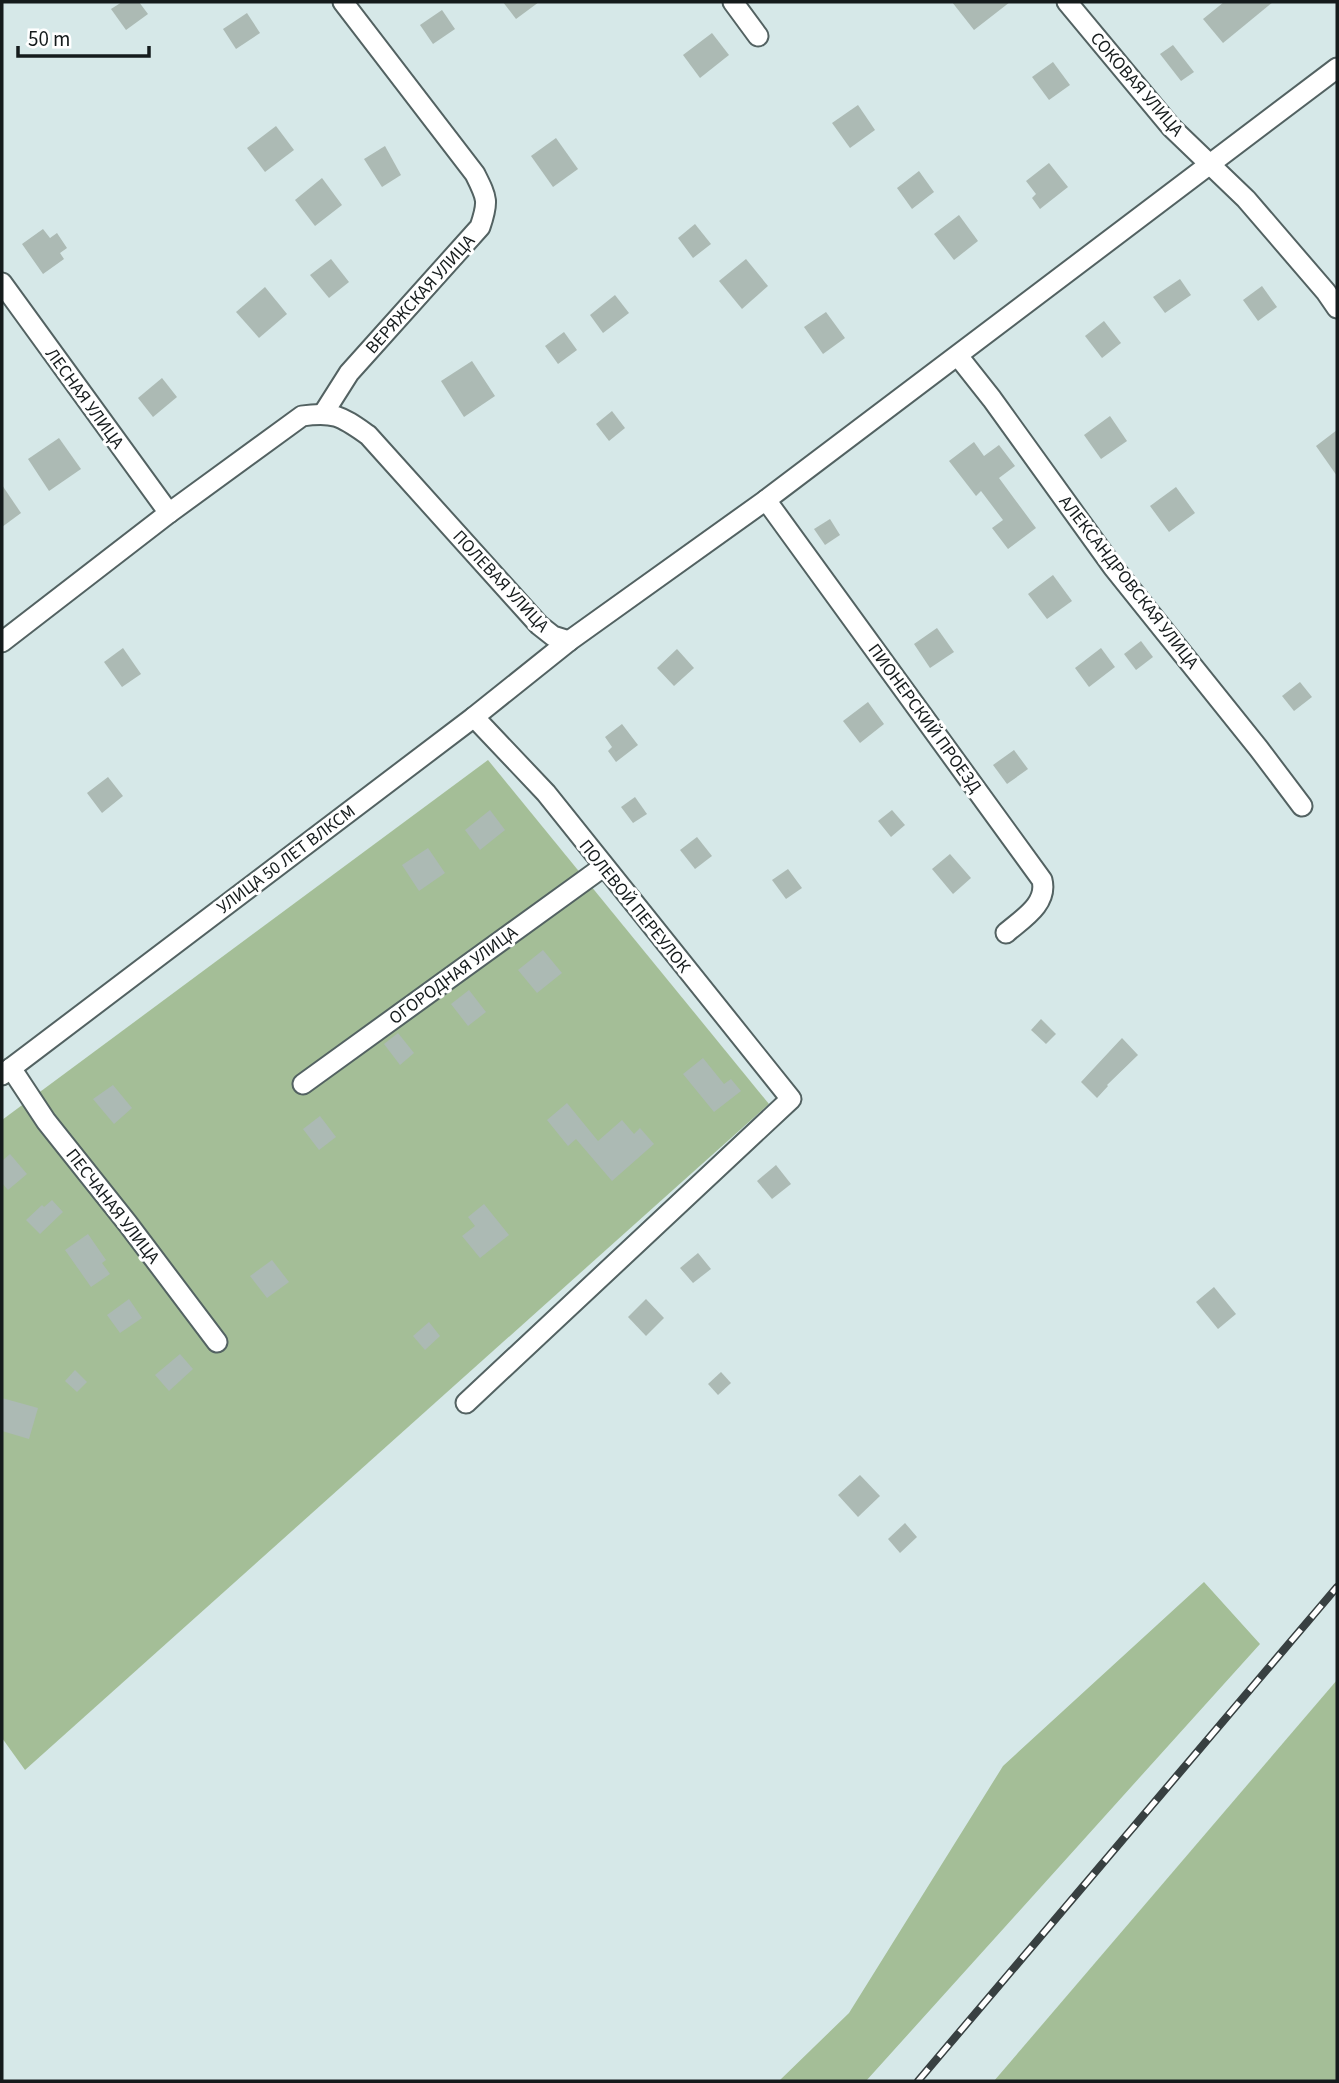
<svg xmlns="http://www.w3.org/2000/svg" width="1339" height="2083" font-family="'Source Sans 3',sans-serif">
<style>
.green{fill:#a4be97}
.building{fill:#acbab4}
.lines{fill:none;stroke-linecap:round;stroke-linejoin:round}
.minor-casing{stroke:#536262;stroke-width:23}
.minor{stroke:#fff;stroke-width:19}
.rail-casing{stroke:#384041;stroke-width:8}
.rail{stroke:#fff;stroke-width:5;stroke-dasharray:16;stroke-linecap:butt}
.labels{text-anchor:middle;stroke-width:6;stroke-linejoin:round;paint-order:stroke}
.street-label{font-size:18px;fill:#151b1c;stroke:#fff}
</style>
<rect width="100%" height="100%" fill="#d6e8e8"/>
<g class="green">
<path d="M488,760L769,1104L25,1770L2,1738V1120Z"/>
<path d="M1204,1582L1260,1644L866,2081H779L849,2013L1003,1766Z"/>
<path d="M1337,1680V2081H994Z"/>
</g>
<g class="building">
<path d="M122,2H139L148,14L126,30L111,9Z"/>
<path d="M503,2H539L516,19Z"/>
<path d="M952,2H1010L974,30Z"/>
<path d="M1224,2H1273L1223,43L1203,19Z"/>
<path d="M442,10L455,29L433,44L420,25Z"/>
<path d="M247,13L260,33L236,49L223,29Z"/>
<path d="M712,33L729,55L700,78L683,55Z"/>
<path d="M1173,45L1194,72L1181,81L1160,54Z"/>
<path d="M1053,62L1070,85L1049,100L1032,77Z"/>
<path d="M858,105L875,130L850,148L832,123Z"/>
<path d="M276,126L294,150L265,172L247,148Z"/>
<path d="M556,138L578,169L553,187L531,156Z"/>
<path d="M385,146L401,175L382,187L364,159Z"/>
<path d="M1049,163L1068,187L1040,209L1032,198L1036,194L1026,181Z"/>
<path d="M919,171L934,192L912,209L897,188Z"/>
<path d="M322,178L342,205L315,226L295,200Z"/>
<path d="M959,215L978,241L954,260L934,234Z"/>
<path d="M695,224L711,244L693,258L678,238Z"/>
<path d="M43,229L50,238L57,233L67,248L60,253L64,259L43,274L22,244Z"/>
<path d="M331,259L349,282L329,298L310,275Z"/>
<path d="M746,259L768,286L742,309L719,281Z"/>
<path d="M1180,279L1191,295L1165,313L1153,297Z"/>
<path d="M1262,286L1277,307L1258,321L1243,300Z"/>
<path d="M265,287L287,314L259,338L236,312Z"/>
<path d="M615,295L629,313L603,333L590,315Z"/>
<path d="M826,312L845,338L823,354L804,327Z"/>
<path d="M1104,321L1121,343L1102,358L1085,336Z"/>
<path d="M564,332L577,350L558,364L545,346Z"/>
<path d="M472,361L495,396L464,417L441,381Z"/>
<path d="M162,378L177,397L153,417L138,398Z"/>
<path d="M612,411L625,428L609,441L596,424Z"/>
<path d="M1110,416L1127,441L1101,459L1084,435Z"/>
<path d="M1337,430V476L1316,446Z"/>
<path d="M59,438L81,469L49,491L28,459Z"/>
<path d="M974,442L984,456L999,445L1015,466L999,478L1036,528L1008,549L992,528L1003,520L981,491L976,496L949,461Z"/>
<path d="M2,485L21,513L2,527Z"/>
<path d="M1176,487L1195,513L1169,532L1150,506Z"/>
<path d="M830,519L840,535L825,545L814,529Z"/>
<path d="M1053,575L1072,601L1047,619L1028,594Z"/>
<path d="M937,628L954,652L930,668L914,644Z"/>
<path d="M1141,641L1153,657L1136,670L1124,654Z"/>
<path d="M123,648L141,674L122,687L104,662Z"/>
<path d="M1101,648L1115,667L1089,687L1075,668Z"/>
<path d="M677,649L694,668L674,686L657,668Z"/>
<path d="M1300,682L1312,697L1294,711L1282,696Z"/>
<path d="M868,702L884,724L860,743L843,721Z"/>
<path d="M622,724L638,745L616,762L608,751L612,747L605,737Z"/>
<path d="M1014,750L1028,769L1007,784L993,765Z"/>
<path d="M108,777L123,796L102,813L87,793Z"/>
<path d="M635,797L647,814L633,823L621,807Z"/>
<path d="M490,810L505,830L480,850L465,830Z"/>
<path d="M892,810L905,825L891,837L878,821Z"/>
<path d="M697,837L712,856L695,869L680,850Z"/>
<path d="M428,848L445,873L419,891L402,865Z"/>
<path d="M950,854L971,878L953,894L932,869Z"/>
<path d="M788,869L802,888L786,899L772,880Z"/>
<path d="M543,950L562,973L537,993L518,970Z"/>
<path d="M469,990L486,1012L468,1026L451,1004Z"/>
<path d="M1041,1019L1056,1034L1046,1044L1031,1030Z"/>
<path d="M398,1033L414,1053L400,1065L384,1044Z"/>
<path d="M1122,1038L1138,1055L1107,1085L1108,1086L1097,1098L1081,1082Z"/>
<path d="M703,1058L724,1084L731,1079L741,1091L714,1112L683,1074Z"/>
<path d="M113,1085L132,1108L114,1124L93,1099Z"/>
<path d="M567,1103L598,1141L622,1120L634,1134L640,1128L654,1144L612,1181L576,1139L568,1146L547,1120Z"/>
<path d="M320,1116L336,1137L319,1150L303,1129Z"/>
<path d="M10,1154L27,1174L8,1190L2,1183V1161Z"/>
<path d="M776,1165L791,1184L772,1199L757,1181Z"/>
<path d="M52,1200L63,1212L40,1234L26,1220L42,1205L44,1207Z"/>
<path d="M484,1204L509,1235L480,1258L462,1236L475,1226L468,1217Z"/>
<path d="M88,1234L106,1260L102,1263L110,1274L91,1287L65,1250Z"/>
<path d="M698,1253L711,1269L693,1283L680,1268Z"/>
<path d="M272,1260L289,1282L267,1298L250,1276Z"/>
<path d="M1214,1287L1236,1314L1218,1329L1196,1302Z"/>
<path d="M129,1299L142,1318L120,1333L107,1315Z"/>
<path d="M646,1299L664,1318L646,1336L628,1317Z"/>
<path d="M429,1322L440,1336L425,1350L413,1336Z"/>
<path d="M180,1354L193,1369L169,1391L155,1375Z"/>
<path d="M75,1370L87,1382L77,1392L65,1381Z"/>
<path d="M721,1372L731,1383L718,1395L708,1384Z"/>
<path d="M2,1398L38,1408L29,1439L2,1431Z"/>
<path d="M860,1475L880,1496L858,1517L838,1495Z"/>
<path d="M905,1523L917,1537L900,1553L888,1539Z"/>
</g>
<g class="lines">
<g class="minor-casing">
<g id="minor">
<path d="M733,2L758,36"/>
<path d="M1067,2L1171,127L1246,199L1326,292L1337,308"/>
<path d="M2,283L169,513"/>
<path d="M958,356L992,399L1113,567L1259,749L1302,806"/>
<path d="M323,414L349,373L480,227C489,201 487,198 475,174L343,2"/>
<path d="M766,500L1042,880C1048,904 1022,919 1006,933"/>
<path d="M2,642L169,513L302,416C335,411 342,417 368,435L539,625L553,636L569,641"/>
<path d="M11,1068L46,1121L128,1224L217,1342"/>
<path d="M2,1075L474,717L569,641L766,500L1337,68"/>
<path d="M303,1084L603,867"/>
<path d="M466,1403L791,1099L546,793L474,717"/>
</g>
</g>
<use href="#minor" class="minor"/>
<g class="rail-casing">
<path id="rail" d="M918,2081L1337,1587"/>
</g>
<use href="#rail" class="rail"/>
</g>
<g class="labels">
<g class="street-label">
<text transform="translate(1137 84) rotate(49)" y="6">СОКОВАЯ УЛИЦА</text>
<text transform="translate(420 294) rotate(-48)" y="6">ВЕРЯЖСКАЯ УЛИЦА</text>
<text transform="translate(85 398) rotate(54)" y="6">ЛЕСНАЯ УЛИЦА</text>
<text transform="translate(501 581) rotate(47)" y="6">ПОЛЕВАЯ УЛИЦА</text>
<text transform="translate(1129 582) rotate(52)" y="6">АЛЕКСАНДРОВСКАЯ УЛИЦА</text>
<text transform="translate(925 718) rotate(54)" y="6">ПИОНЕРСКИЙ ПРОЕЗД</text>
<text transform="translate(286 859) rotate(-37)" y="6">УЛИЦА 50 ЛЕТ ВЛКСМ</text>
<text transform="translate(635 906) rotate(51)" y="6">ПОЛЕВОЙ ПЕРЕУЛОК</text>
<text transform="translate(453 975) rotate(-36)" y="6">ОГОРОДНАЯ УЛИЦА</text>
<text transform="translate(113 1206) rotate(52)" y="6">ПЕСЧАНАЯ УЛИЦА</text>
</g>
</g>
<rect width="1339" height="2083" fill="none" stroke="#151b1c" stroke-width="7"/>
<path d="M18 46v10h131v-10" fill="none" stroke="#151b1c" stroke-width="3.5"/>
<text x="28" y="46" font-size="21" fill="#151b1c" stroke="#ffffff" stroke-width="5" paint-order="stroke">50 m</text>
</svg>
